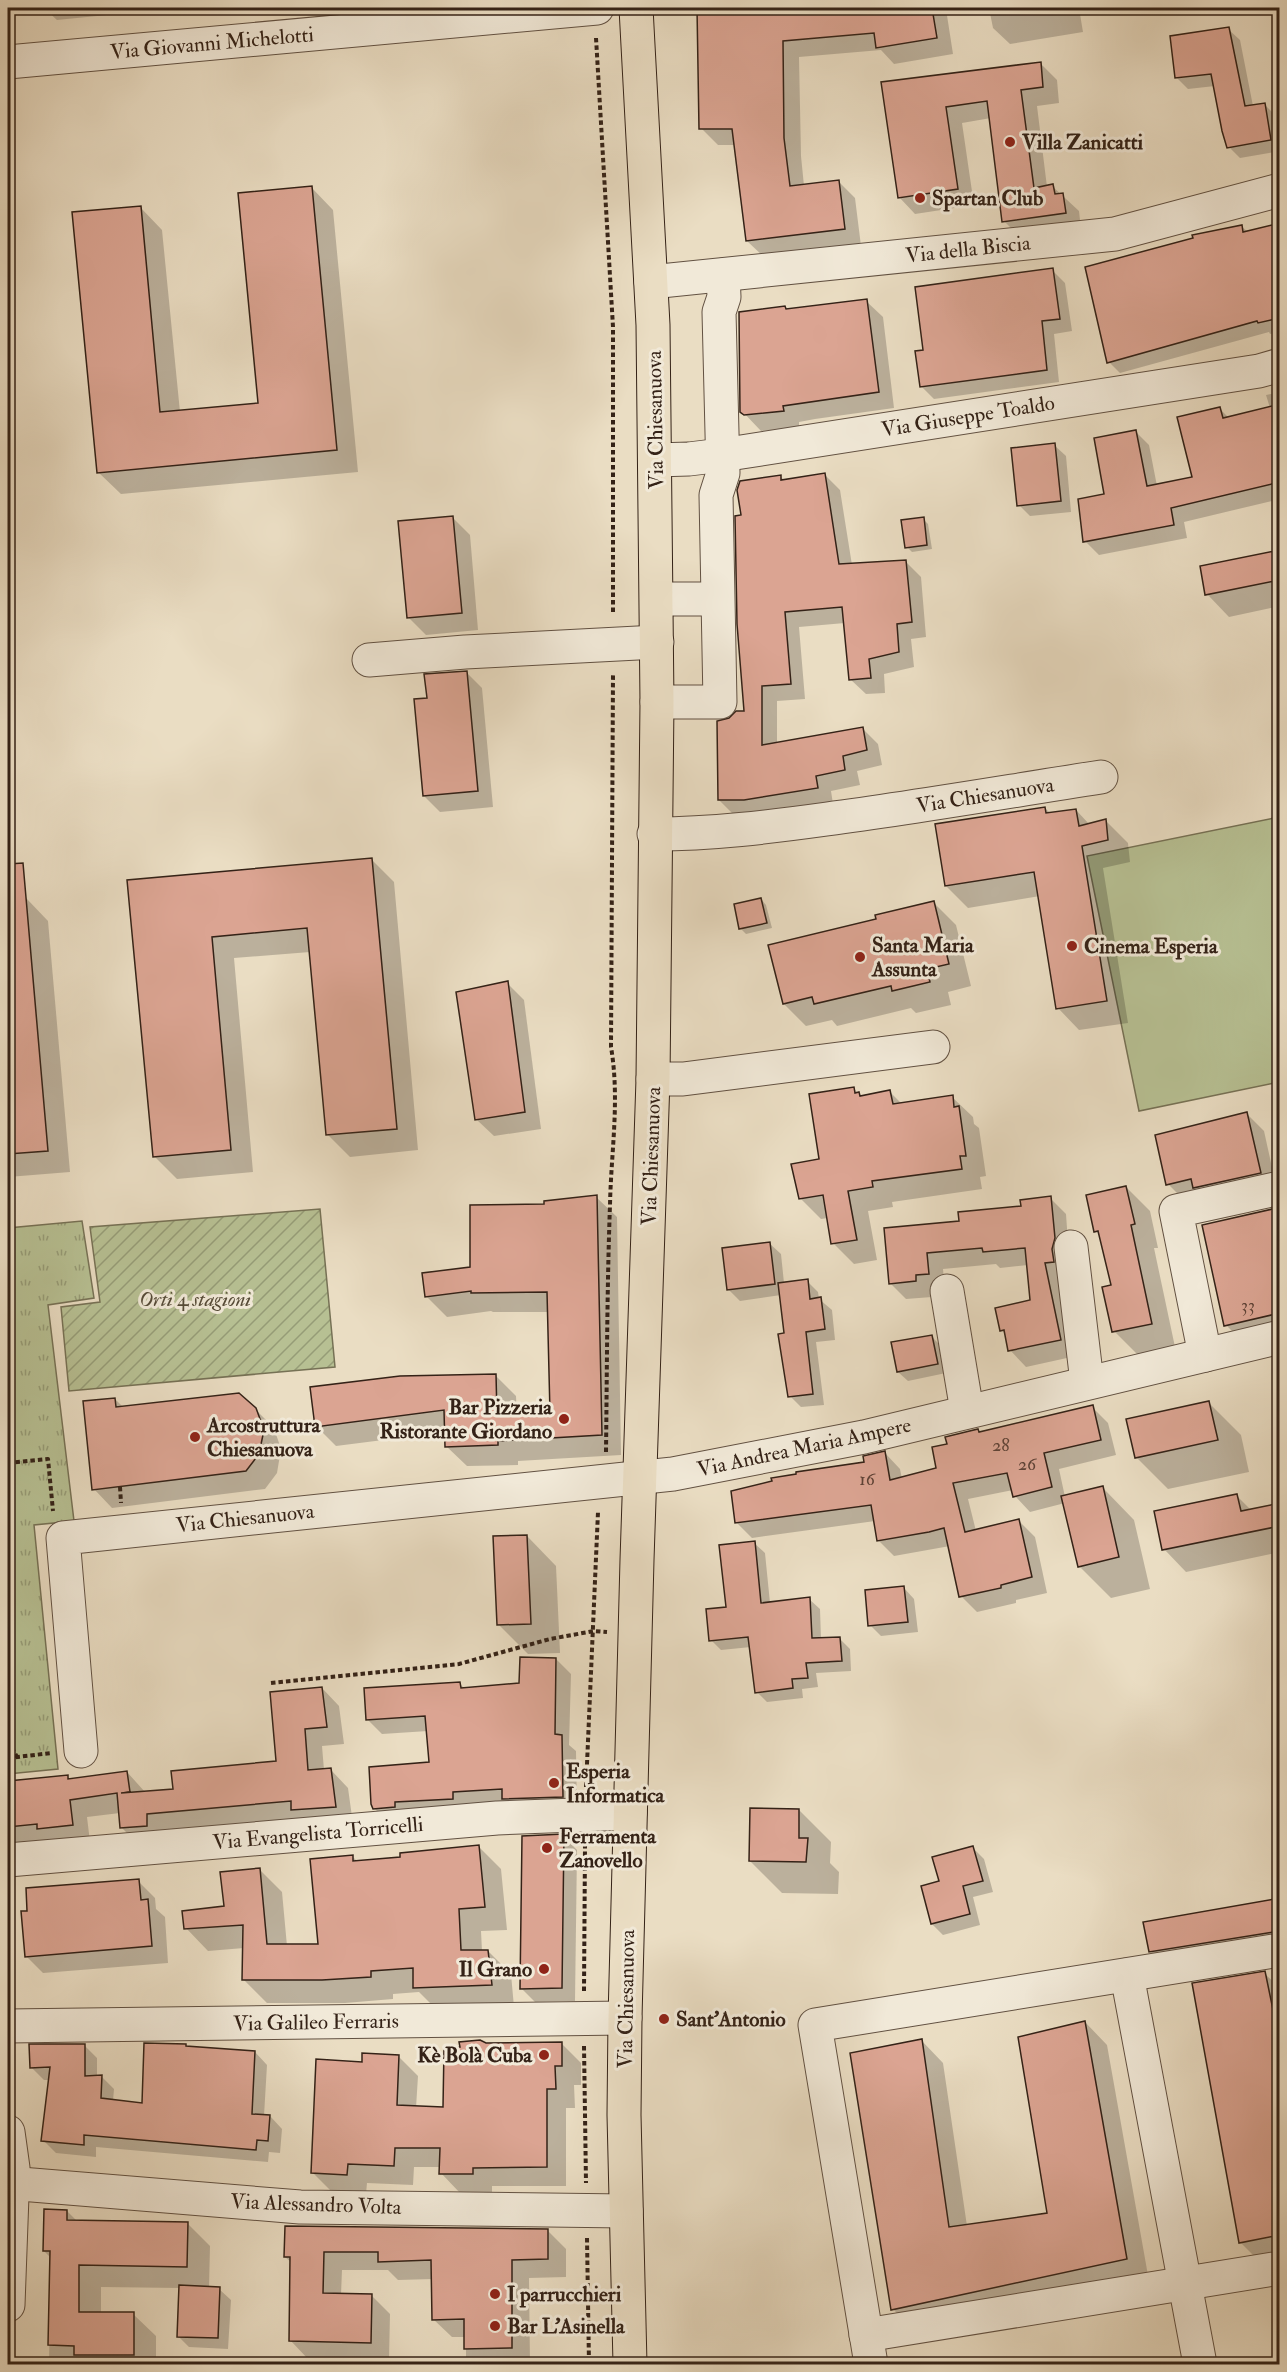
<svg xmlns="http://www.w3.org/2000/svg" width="1287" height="2372" font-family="'IM FELL Double Pica',serif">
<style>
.grass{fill:#b7c093;stroke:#767155;stroke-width:1.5}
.park{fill:url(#park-tufts);stroke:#767155;stroke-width:1.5}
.garden{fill:url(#garden-furrows);stroke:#767155;stroke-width:1.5}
.shadow{fill:#0003}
.building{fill:#dba492;stroke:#342217;stroke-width:1.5}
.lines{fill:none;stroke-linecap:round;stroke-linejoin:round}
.minor-casing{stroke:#625142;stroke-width:35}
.major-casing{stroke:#342217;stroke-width:35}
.path{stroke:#342217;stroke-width:4;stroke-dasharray:4.5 3;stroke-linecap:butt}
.minor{stroke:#f1e9d8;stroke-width:33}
.major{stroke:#eaddc3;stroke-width:33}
.poi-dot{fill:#8f2418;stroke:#f1e9d8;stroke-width:2}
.labels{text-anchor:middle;stroke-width:6;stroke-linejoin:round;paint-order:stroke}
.number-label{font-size:18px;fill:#5e4236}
.street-label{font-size:21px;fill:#342217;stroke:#f1e9d8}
.poi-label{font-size:21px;font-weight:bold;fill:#342217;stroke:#f1e9d8;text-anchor:start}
.park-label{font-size:21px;font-style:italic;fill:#554a36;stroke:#f1e9d8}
</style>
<defs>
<pattern id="park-tufts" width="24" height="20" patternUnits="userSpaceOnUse" patternTransform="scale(1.5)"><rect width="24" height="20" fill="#b7c093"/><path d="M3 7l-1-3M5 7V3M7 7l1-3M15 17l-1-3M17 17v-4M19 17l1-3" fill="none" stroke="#969c77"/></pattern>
<pattern id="garden-furrows" width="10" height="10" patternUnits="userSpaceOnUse" patternTransform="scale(1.5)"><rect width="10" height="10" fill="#b7c093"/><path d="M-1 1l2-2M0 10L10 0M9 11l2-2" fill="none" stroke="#969c77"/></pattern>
</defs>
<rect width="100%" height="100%" fill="#eaddc3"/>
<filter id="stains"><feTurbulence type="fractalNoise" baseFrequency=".00333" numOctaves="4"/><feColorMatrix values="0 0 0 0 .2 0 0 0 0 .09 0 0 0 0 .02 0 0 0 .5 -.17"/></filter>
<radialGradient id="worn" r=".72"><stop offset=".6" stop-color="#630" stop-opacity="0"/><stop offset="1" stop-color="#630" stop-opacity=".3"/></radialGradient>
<path class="grass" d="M1279,817V1082L1139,1111L1087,856Z"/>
<path class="park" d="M82,1221L94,1298L48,1305L74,1521L34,1525L58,1769L8,1774V1228Z"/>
<path class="garden" d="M320,1209L335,1367L69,1391L61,1307L100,1302L90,1227Z"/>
<g class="shadow">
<path d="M44,8H149V15H129L127,13L57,20Z"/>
<path d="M698,8L946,9L953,54L894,64L881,50L799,57L801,156L804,186L838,181L855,198L861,246L764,257L747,241L735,145H718L701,128Z"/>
<path d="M989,8H1079L1083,32L1010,44L993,28Z"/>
<path d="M1228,29L1240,40L1253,106L1264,104L1275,115L1280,151L1240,158L1229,147L1215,86L1188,89L1177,78Z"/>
<path d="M1040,63L1057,80L1059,103L1037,106L1047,187L1052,186L1079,211L1081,229L1020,237L1004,221L991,118L962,123L974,205L915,214L899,197L883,84Z"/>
<path d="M311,187L333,210L358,472L121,494L98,472L140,207L162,230L180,412L260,404Z"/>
<path d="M1280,225V331L1270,334L1269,332L1120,373L1109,362L1241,226L1248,232Z"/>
<path d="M1052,270L1065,283L1072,331L1054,334L1059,382L934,399L921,386L925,351Z"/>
<path d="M866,301L883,317L894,408L815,419L799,422V427L761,431L742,411L785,308L788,310Z"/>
<path d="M1280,392V499L1184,522L1187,538L1099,555L1085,541L1135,431L1149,445L1157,486L1193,479L1220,409L1229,418L1270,408L1266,395Z"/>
<path d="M1054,445L1066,456L1071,512L1030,516L1019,505Z"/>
<path d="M825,475L840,490L852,565L905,561L921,577L926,637L911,639L914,667L884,674L885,693L866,694L850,679L845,623L799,627L805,699L777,701V744L863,729L878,744L882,765L857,771L860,785L831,791L833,804L734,815L719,800L746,712L742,516L780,476L785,481Z"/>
<path d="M453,518L470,535L478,630L426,635L409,618Z"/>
<path d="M923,519L928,524L932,549L912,552L907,547Z"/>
<path d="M1280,551V606L1229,617L1207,594Z"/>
<path d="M466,672L482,688L493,807L440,812L424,796L428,699Z"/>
<path d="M1045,808L1051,814L1076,810L1090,825L1106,821L1128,843L1130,862L1103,868L1128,1023L1079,1030L1058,1008L1040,896L968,908L946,886Z"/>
<path d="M371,859L394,882L418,1150L350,1157L327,1134L310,952L234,958L253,1172L177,1179L154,1156L129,881Z"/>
<path d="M26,898L48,921L70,1172L8,1177V900Z"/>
<path d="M761,899L766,905L772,928L746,934L741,929L735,905Z"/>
<path d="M934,903L956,925L971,986L948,992L951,1005L916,1013L911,1008L837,1026L832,1020L806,1026L784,1004L878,920Z"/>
<path d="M507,983L524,1000L541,1129L494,1136L477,1120Z"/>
<path d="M853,1088L862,1097L890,1092L902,1104L952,1097L973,1117L974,1124L979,1128L986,1176L980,1177L982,1189L892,1202L893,1207L868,1211L877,1260L854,1264L833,1243L828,1218L821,1219L800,1198L821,1160Z"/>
<path d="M1247,1114L1264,1131L1277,1190L1185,1201L1168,1184Z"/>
<path d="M1126,1187L1150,1211L1158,1248H1154L1175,1347L1138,1355L1114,1331L1113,1286L1101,1236L1096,1231Z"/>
<path d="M596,1197L617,1217L621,1455L518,1461V1465L467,1466L446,1446V1432L336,1446L316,1426L496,1376L516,1396L517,1417L552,1415L549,1312H493L491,1311L447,1317L426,1296L472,1268L546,1205Z"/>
<path d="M1050,1198L1066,1214L1076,1356L1026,1367L1010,1350L1007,1335L1001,1330L1032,1301L1028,1265L1000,1268L996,1264L943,1269L945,1290L932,1297L906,1299L890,1283L961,1222L1022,1208Z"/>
<path d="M1277,1209L1280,1212V1334L1243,1342L1226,1325Z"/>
<path d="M769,1243L781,1254L784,1283L807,1281L818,1292L819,1299L832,1310L835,1340L816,1342L824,1405L801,1407L790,1396L781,1295L740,1301L729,1290Z"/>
<path d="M932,1337L941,1346L946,1373L908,1381L898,1372Z"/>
<path d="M115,1399L123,1407L255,1409L274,1428L281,1449L277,1473L265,1489L112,1508L94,1489Z"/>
<path d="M1209,1403L1241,1435L1249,1472L1168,1489L1136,1457Z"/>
<path d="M1092,1407L1108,1423L1116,1455L1059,1469L1065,1497L1103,1488L1134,1520L1150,1589L1111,1598L1079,1566L1065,1503L1030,1512L1015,1496L1013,1490L968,1499L976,1531L1019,1521L1035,1537L1047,1593L1016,1600V1603L977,1612L961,1596L950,1546L894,1556L878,1540L875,1521L752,1538L736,1522L885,1453L900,1469L902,1479L938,1469L948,1445L978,1430L980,1433Z"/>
<path d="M1237,1496L1251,1510L1280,1504V1552L1186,1572L1164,1549Z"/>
<path d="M527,1536L556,1566L560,1653L528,1654L498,1624Z"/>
<path d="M754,1543L765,1553L770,1603L809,1599L820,1609L821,1639L839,1638L850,1649L851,1671L816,1673L818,1687L802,1689L803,1698L767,1702L757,1692L751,1647L721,1650L711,1640L728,1608Z"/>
<path d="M903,1587L914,1599L918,1632L881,1636L870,1625Z"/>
<path d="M556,1659L571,1674L569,1745L576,1751L577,1811L389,1823L374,1808L431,1764L428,1731L382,1734L367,1719L460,1684L465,1689L521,1684Z"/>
<path d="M322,1688L339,1706L344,1744L322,1746L324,1770H331L348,1788L353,1824L139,1845L121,1827L120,1813L87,1817L90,1842L8,1846V1783L67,1776L71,1780L127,1772L145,1792L175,1790L278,1762Z"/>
<path d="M799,1810L831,1842L830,1863L839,1872L838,1894L782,1893L750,1861Z"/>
<path d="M563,1836L577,1850L575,2001L535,2002L521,1988Z"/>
<path d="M479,1847L501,1869L507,1930L481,1931L482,1951H488L511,1974L514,2007L438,2011L419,1992L393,1994V1999L345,2003H267L244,1980V1948L208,1951L186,1928L225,1907L260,1870L282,1892L287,1946H319L352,1856L358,1862Z"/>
<path d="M973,1848L984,1859L993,1892L973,1897L980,1925L943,1935L932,1924L941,1882Z"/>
<path d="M138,1881L155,1898L156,1909L165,1917L168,1963L43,1973L26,1956Z"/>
<path d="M1280,1900V1950L1167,1968L1150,1951Z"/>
<path d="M1264,1973L1280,1988V2261L1262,2264L1240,2242Z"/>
<path d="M1085,2022L1107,2045L1149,2281L915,2332L893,2309L921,2040L943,2063L967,2226L1048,2214Z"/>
<path d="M561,2043L581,2063V2085H574L575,2108H566V2186H492V2193H460L441,2173V2167H414L413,2185L367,2183L366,2194L332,2192L313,2173L363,2063L398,2056L418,2076L416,2108L445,2109L485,2044Z"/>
<path d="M84,2045L97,2058V2077L101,2076L114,2089L113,2101L143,2104L187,2047L255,2052L267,2065L264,2116H270L282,2129L280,2153L269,2152L268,2162L96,2147V2157L56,2153L43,2140L50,2080H44L31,2067Z"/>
<path d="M67,2211L77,2221L187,2223L210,2246L209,2288L219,2289L231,2300L228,2349L189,2347L178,2336L180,2288L101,2287V2313L133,2314L156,2336V2364H49L51,2258L44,2251Z"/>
<path d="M286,2228L547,2230L566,2249V2277L529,2278L530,2364H466V2337H452L433,2319V2279L398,2280L388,2270H342L341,2295L372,2296L390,2314L389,2360L308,2359L290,2340L292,2263L285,2257Z"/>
</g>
<g class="building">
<path d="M697,8H932L937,38L876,48L874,33L783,41L784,138L790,186L839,180L845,229L746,241L732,129H699Z"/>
<path d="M1229,27L1245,106L1265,103L1271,140L1227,148L1222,131L1211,74L1175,78L1170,36Z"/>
<path d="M1041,62L1043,87L1021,90L1034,188L1053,184L1055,194L1063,193L1066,213L1002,222L987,101L946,107L958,189L898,198L881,82Z"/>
<path d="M312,186L337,450L97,473L72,212L141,206L160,412L258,403L238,193Z"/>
<path d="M1280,223V318L1258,323L1257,321L1107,363L1085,267L1193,238L1192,235L1242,225L1243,232Z"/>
<path d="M1053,268L1060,319L1042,321L1047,370L920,387L915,351L923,350L915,287Z"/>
<path d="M867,299L879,392L783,406L784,411L744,415L740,412L739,312L785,306L786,309Z"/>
<path d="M1280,404V482L1171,508L1174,525L1083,542L1078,499L1104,494L1094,438L1136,430L1147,486L1192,477L1177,417L1220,407L1223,418Z"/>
<path d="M1055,443L1061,501L1017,506L1011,448Z"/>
<path d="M825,473L839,564L906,560L912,622L897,624L899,652L869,659L871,678L849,680L842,607L785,612L791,684L762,686V745L863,727L867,750L843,756L845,770L816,776L818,788L744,800H718L717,721L729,718L736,711H744L737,624L735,516L741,515L737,490L740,481L781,475V480Z"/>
<path d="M453,516L462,613L407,618L398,521Z"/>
<path d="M924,517L927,545L905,548L901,520Z"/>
<path d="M1280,550V580L1205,595L1200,566Z"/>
<path d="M467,671L478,791L423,796L414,699L427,698L424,674Z"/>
<path d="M1045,807L1046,813L1076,809L1079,826L1106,819L1108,840L1082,846L1107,1001L1056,1009L1034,872L945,886L935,824Z"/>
<path d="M372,858L397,1129L326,1135L307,928L212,937L231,1150L153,1157L127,880Z"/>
<path d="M23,863L48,1151L8,1154V864Z"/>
<path d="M761,898L767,923L739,929L734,904Z"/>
<path d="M934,901L949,964L927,969L930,982L892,991L891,986L814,1004L812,997L783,1004L768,945L876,919L875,915Z"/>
<path d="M508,981L525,1112L475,1120L456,992Z"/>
<path d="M854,1087L855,1093L859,1092L860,1096L890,1090L893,1104L953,1095L954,1107L959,1106L966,1156H960L962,1169L872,1181L873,1187L848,1191L857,1240L831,1244L823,1195L799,1199L791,1164L819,1159L809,1094Z"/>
<path d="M1247,1112L1261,1173L1193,1188L1191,1179L1166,1185L1155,1135Z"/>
<path d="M1126,1186L1135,1224L1131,1225L1152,1324L1112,1332L1102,1287L1111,1285L1098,1231L1094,1232L1086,1195Z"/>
<path d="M597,1195L602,1435L498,1441V1445L445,1447L444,1410L315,1427L310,1387L400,1376L496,1374L497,1416L550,1413L547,1292L471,1293V1291L425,1297L422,1273L470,1267V1205L544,1204V1201Z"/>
<path d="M1051,1196L1055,1238L1052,1249L1054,1262L1045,1263L1061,1340L1008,1351L1004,1330L1000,1331L995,1308L1030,1300L1025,1248L983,1252L982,1248L927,1253L929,1274L916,1275V1281L889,1284L884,1228L959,1221L958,1212L1021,1206L1020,1200Z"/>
<path d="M1277,1208L1280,1217V1313L1224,1326L1202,1225Z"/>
<path d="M770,1242L775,1284L727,1290L722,1248Z"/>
<path d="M808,1279L810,1299L821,1297L825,1329L806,1332L813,1394L788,1397L778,1334L784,1333L778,1283Z"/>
<path d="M932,1335L938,1364L897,1372L891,1342Z"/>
<path d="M239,1393L256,1408L264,1430L259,1454L246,1471L92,1490L83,1401L115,1398L116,1407Z"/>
<path d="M1209,1401L1218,1440L1135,1458L1126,1419Z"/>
<path d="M1093,1405L1101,1440L1044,1453L1052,1487L1013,1497L1007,1473L953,1483L965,1532L1019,1519L1032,1577L1001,1585V1588L959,1597L944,1528L929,1532L877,1541L871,1505L735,1523L731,1491L772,1481L771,1478L796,1474V1472L864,1462L863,1456L885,1451L890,1480L936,1468L932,1447L947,1444L945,1437L978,1429L979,1432Z"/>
<path d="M1103,1486L1119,1557L1078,1567L1061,1496Z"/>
<path d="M1237,1494L1241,1511L1280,1503V1526L1162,1550L1154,1511Z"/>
<path d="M527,1535L531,1624L497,1625L493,1536Z"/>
<path d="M755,1541L761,1603L810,1597L812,1638L840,1637L842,1661L806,1663L808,1678L792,1679L793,1688L755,1693L748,1637L709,1641L706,1609L726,1607L719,1545Z"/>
<path d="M904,1586L908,1622L868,1626L865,1590Z"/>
<path d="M520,1657L556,1658L555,1734L562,1735L563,1797L502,1799V1789L453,1792V1799L395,1802V1807L373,1809L371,1804L369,1767L429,1762L425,1716L366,1720L364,1688L460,1682L461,1688L519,1683Z"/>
<path d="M322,1687L327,1727L305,1729L308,1770L331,1768L336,1807L291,1810V1801L147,1814V1826L120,1828L117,1793L70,1800L73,1825L37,1829V1824L8,1827V1781L68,1775V1779L127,1771L130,1792L121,1793L173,1789L171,1771L276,1761L270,1692Z"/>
<path d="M750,1808L799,1809V1838H808L806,1862L749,1861Z"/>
<path d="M564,1834L562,1988L520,1989L522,1836Z"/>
<path d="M479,1845L485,1907L459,1909L461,1950H488L492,1985L413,1988V1968L371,1971V1977L322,1980H242L243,1925L184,1929L182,1911L224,1906L220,1872L260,1868L267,1944H318L310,1859L353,1855V1861L400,1857V1853Z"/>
<path d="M973,1846L983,1881L963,1886L970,1914L931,1924L921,1886L939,1881L932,1857Z"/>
<path d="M139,1879L141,1900L148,1899L152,1946L25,1957L21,1911H27L26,1888Z"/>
<path d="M1280,1898V1931L1149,1952L1143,1922Z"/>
<path d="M1265,1971L1280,2044V2235L1239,2243L1192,1983Z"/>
<path d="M1085,2021L1127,2259L891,2310L850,2053L922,2039L949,2227L1047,2213L1018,2037Z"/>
<path d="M480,2040L486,2043L562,2042V2066H555L556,2089H547V2167L473,2168V2174H439L440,2148H395L394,2166L348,2164L347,2175L311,2173L316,2059L362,2062V2053L399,2055L397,2105L443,2107L444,2048L460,2047L459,2042Z"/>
<path d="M144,2043L186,2044V2046L255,2051L252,2114L270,2115L268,2141L257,2140L256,2150L84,2135V2145L41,2141L50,2067L30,2068L29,2044H85V2076L102,2075L101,2098L142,2103Z"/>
<path d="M44,2209L67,2210V2220L188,2222L187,2267L79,2265V2312H134V2355H74V2346L48,2345L50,2251H43Z"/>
<path d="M285,2226L548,2229V2259L512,2260V2348L464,2349V2319L432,2320L431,2260L378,2262V2252H324L323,2293L372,2294L371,2343L289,2341L290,2257H284Z"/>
<path d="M179,2285L220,2287L218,2338L177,2337Z"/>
</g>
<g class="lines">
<g class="minor-casing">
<g id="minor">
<path d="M8,62L597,8"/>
<path d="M651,282L1115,234L1280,190"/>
<path d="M656,460L689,459L722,455L1259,371L1280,365"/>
<path d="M657,599H717"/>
<path d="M369,660L465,652L657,642"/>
<path d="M657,702H720L716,495L723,473L719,312L724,297L723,275"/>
<path d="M654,834C712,834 769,827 827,819C918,807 1010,791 1101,777"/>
<path d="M653,1079H683L933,1047"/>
<path d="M1071,1247L1087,1382"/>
<path d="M947,1291L967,1411"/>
<path d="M1205,1355L1176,1211L1280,1188"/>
<path d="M81,1751L63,1538L673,1474L864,1437L1280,1337"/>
<path d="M8,1860L497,1818L630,1813"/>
<path d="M1127,1975L1200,2364"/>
<path d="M8,2026L625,2018"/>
<path d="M8,2132L13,2168L8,2305"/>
<path d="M8,2183L300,2207L626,2211"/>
<path d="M866,2335L1280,2268"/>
<path d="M871,2364L815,2025L1280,1950"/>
</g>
</g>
<g class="major-casing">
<path id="major" d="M630,2364L624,2115L625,2018L637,1560L653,1079L657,702L653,325L636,8"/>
</g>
<g class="path">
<path d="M596,38L613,327V615"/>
<path d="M606,1452C607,1370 607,1287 610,1205C611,1152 620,1100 611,1047L613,674"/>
<path d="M8,1463L48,1459L53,1511"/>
<path d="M120,1487L121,1503"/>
<path d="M271,1683L459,1664L550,1639L594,1631L607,1632"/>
<path d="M8,1741L17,1757"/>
<path d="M8,1758L52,1753"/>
<path d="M586,1787L598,1512"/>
<path d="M584,1991L585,1845"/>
<path d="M584,2046L586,2183"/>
<path d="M587,2238L589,2364"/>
</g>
<use href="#minor" class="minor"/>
<use href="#major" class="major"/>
</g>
<g class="poi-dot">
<circle cx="1010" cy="142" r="6"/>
<circle cx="920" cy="198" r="6"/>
<circle cx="1072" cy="946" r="6"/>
<circle cx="860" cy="957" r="6"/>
<circle cx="564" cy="1419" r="6"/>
<circle cx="195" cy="1437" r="6"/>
<circle cx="554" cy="1783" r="6"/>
<circle cx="547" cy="1848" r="6"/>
<circle cx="544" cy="1969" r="6"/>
<circle cx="664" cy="2019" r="6"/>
<circle cx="544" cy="2055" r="6"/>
<circle cx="495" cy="2294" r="6"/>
<circle cx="495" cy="2326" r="6"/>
</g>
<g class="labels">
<g class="number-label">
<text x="1248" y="1311">33</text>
<text x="1001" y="1451">28</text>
<text x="1027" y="1470">26</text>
<text x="867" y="1485">16</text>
</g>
<g class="street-label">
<text transform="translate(212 43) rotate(-5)" y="7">Via Giovanni Michelotti</text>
<text transform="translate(968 249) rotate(-6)" y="7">Via della Biscia</text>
<text transform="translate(968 416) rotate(-9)" y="7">Via Giuseppe Toaldo</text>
<text transform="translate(655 420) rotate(-91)" y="7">Via Chiesanuova</text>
<text transform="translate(985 795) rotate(-9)" y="7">Via Chiesanuova</text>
<text transform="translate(651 1156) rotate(-88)" y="7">Via Chiesanuova</text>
<text transform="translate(804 1447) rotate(-12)" y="7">Via Andrea Maria Ampere</text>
<text transform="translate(245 1518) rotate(-6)" y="7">Via Chiesanuova</text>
<text transform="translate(318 1833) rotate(-5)" y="7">Via Evangelista Torricelli</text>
<text transform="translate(626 1999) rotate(-89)" y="7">Via Chiesanuova</text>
<text transform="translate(316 2022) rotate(-1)" y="7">Via Galileo Ferraris</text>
<text transform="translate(316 2204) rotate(2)" y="7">Via Alessandro Volta</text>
</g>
<g class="poi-label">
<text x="1022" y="149">Villa Zanicatti</text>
<text x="932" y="205">Spartan Club</text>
<text x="872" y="952">Santa Maria<tspan x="872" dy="24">Assunta</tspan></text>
<text x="1084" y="953">Cinema Esperia</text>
<text x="552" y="1414" text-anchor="end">Bar Pizzeria<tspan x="552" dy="24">Ristorante Giordano</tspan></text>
<text x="207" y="1432">Arcostruttura<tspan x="207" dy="24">Chiesanuova</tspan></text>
<text x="566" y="1778">Esperia<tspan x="566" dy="24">Informatica</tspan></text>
<text x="559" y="1843">Ferramenta<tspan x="559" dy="24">Zanovello</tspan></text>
<text x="532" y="1976" text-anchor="end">Il Grano</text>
<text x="676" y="2026">Sant'Antonio</text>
<text x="532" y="2062" text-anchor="end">Kè Bolà Cuba</text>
<text x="507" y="2301">I parrucchieri</text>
<text x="507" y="2333">Bar L'Asinella</text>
</g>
<g class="park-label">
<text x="195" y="1306">Orti 4 stagioni</text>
</g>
</g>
<rect width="1287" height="2372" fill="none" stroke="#eaddc3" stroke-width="30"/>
<rect x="9" y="9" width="1269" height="2354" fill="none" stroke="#342217" stroke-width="3"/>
<rect x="15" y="15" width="1257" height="2342" fill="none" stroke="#342217" stroke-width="1.5"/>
<rect width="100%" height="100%" filter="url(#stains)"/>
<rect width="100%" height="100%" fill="url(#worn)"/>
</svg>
